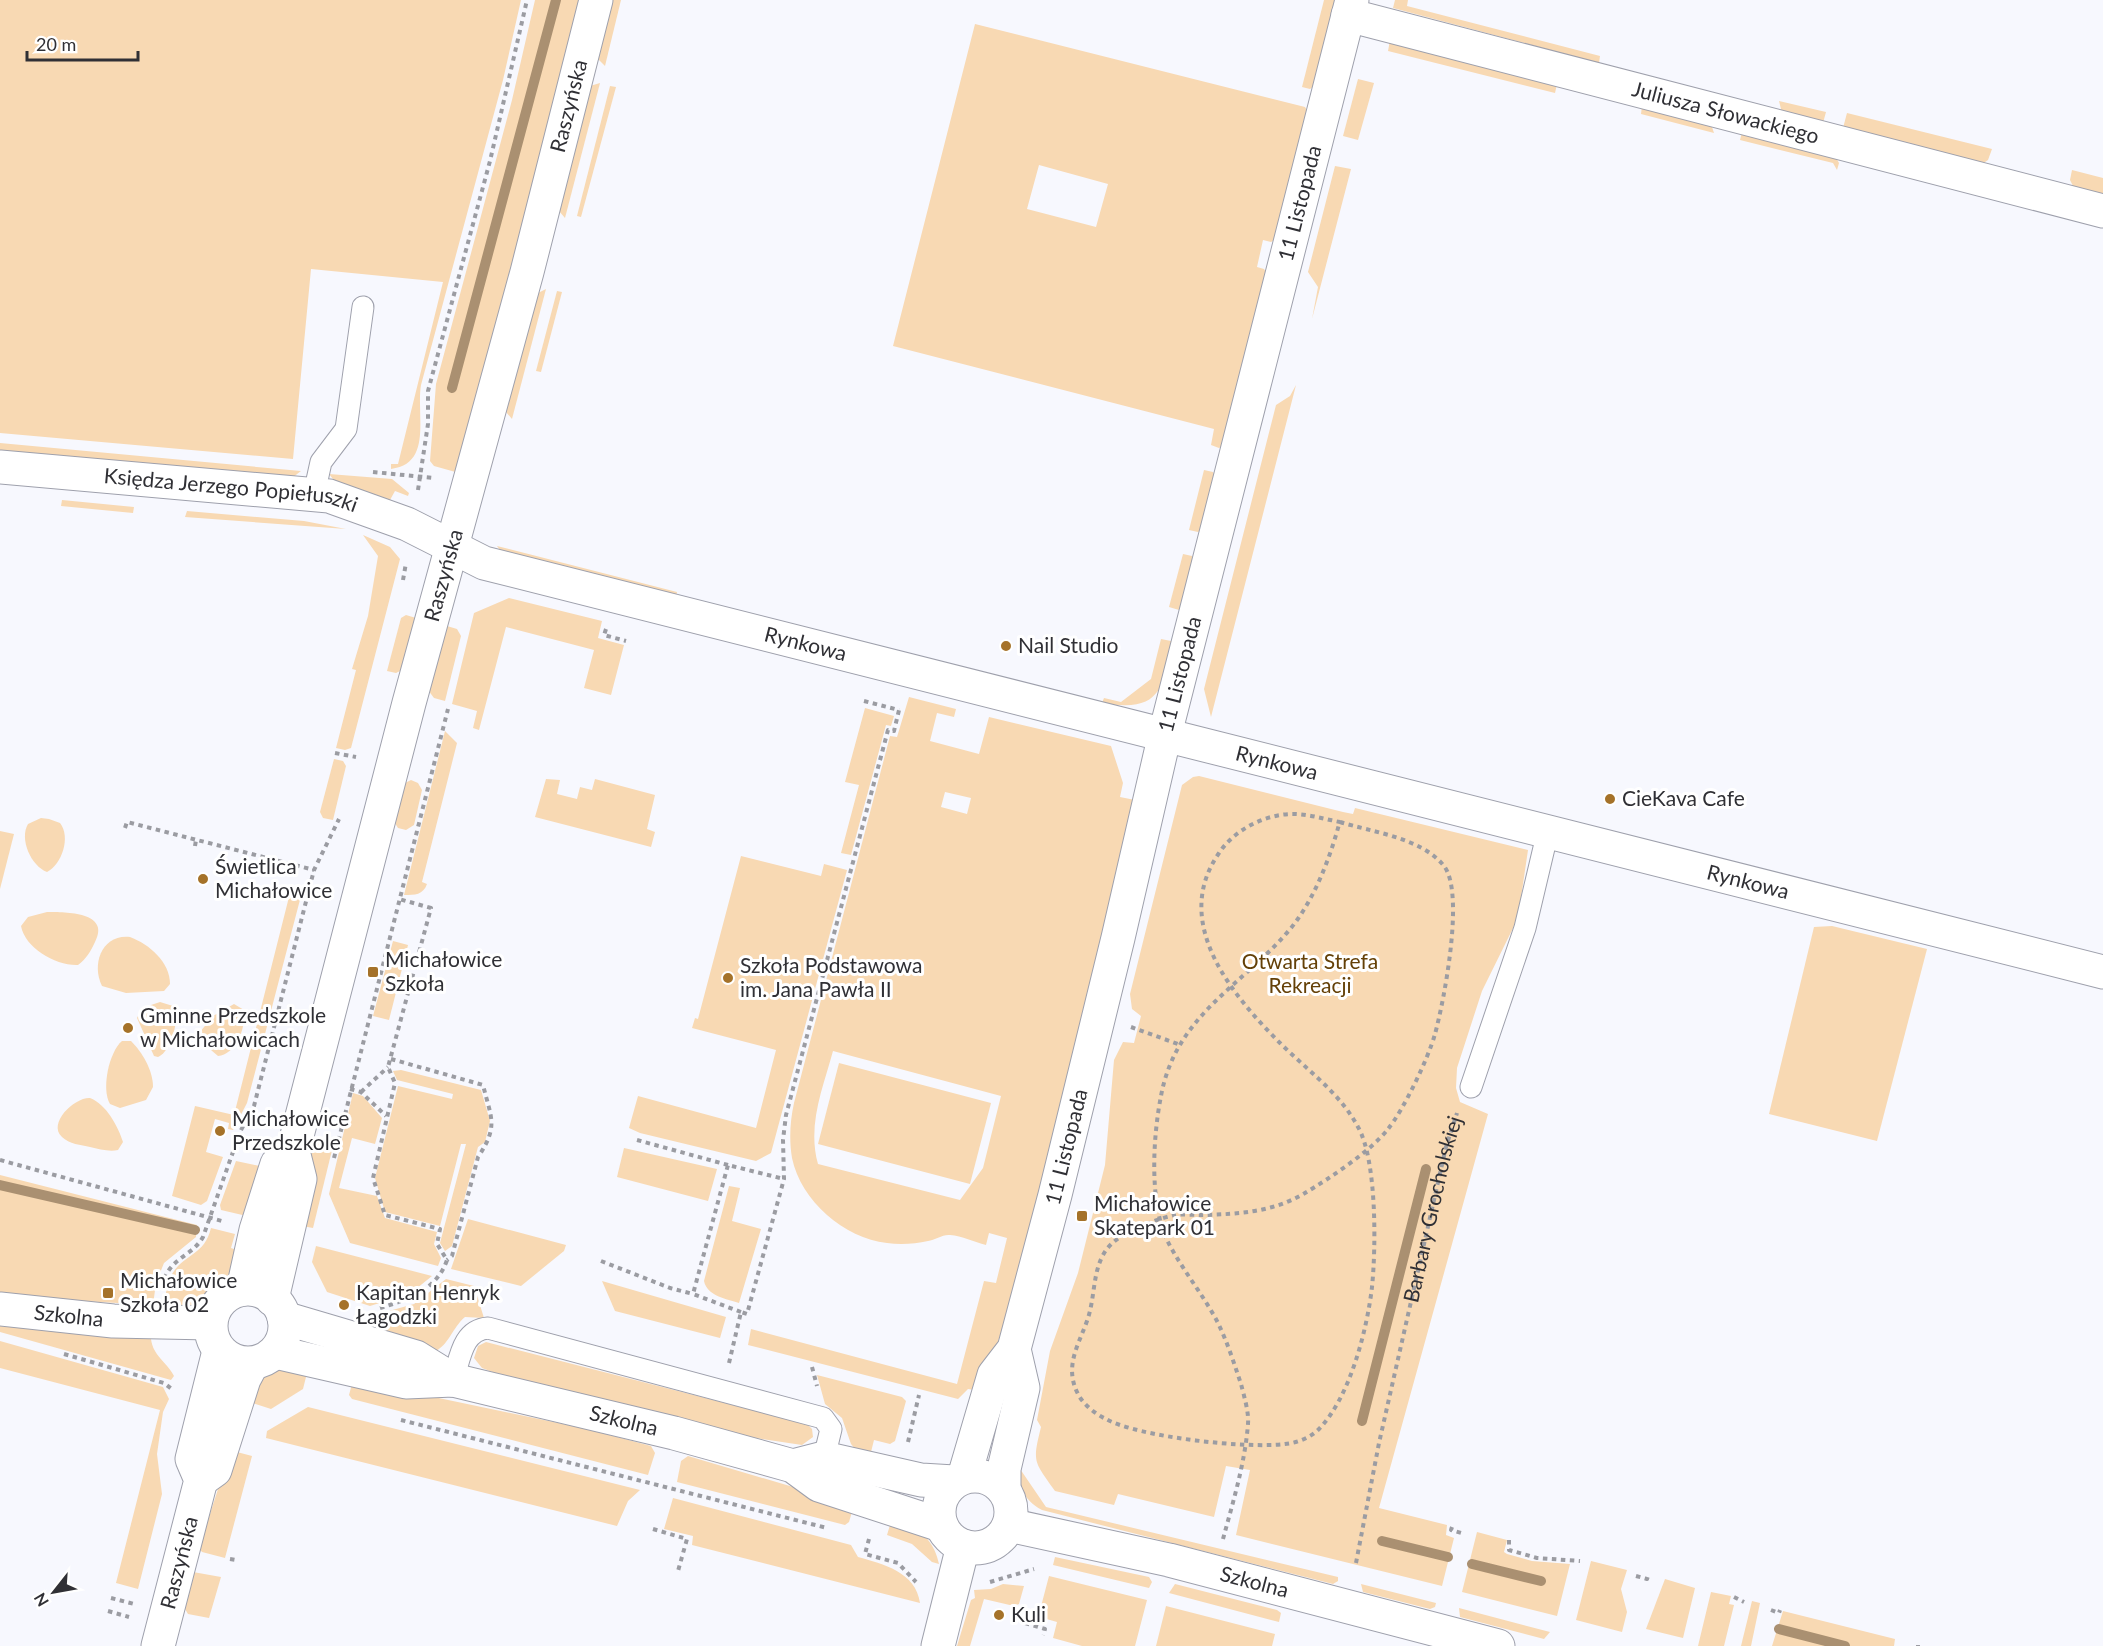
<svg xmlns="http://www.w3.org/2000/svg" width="2103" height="1646" font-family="Lato,sans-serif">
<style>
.green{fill:#f8d9b3;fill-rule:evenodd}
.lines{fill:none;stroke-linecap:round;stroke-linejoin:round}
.stream{stroke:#aa9071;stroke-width:10}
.lane-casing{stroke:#9ea0ac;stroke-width:23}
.street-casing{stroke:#9ea0ac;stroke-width:35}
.path{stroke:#9b9ca2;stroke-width:4;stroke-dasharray:4.5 4.5;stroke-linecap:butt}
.lane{stroke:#fff;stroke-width:21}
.street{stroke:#fff;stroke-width:33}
.poi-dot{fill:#a57229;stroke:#fff;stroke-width:2}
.labels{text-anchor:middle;stroke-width:6;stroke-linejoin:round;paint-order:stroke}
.street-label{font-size:21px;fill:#303035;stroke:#fff}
.poi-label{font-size:21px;fill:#303035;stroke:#fff;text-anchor:start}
.park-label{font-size:21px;fill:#644007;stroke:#fff}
</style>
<rect width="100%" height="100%" fill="#f7f8fe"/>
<g class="green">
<path d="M0,0H521L503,80L421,385C416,415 433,464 391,469V464H398L443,282L311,269L293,459L0,433Z"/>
<path d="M535,0H580L459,473L434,466L430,461L436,384L512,100Z"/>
<path d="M613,0H621L605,66L597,58Z"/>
<path d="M1324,0H1337L1314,86L1310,89L1302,87Z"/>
<path d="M1395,0H1408L1407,6L1600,56L1599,63L1393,8Z"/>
<path d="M975,24L1305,107L1308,112L1276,239L1271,242L1263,240L1257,267L1264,269L1267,274L1224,446L1219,448L1211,445L1214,429L893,346ZM1039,165L1108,184L1096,227L1027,209Z"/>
<path d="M1390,40L1557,84L1555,93L1388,51Z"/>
<path d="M1358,79L1374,83L1358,140L1343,136Z"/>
<path d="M600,83L565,218L559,211L590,86Z"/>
<path d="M610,86L616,87L581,217L577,216Z"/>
<path d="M1779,101L1826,112L1823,123L1782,113Z"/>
<path d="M1642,106L1711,124L1714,133L1641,114Z"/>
<path d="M1847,113L1992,149L1988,160L1982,164L1843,128Z"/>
<path d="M1742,132L1835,156L1839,163L1837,170L1833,163L1740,140Z"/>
<path d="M1335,166L1351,169L1312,319L1318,287L1308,272Z"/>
<path d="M2072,170L2103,178V195L2074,188L2070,180Z"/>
<path d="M546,289L512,419L506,412L538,293Z"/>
<path d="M557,291L562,292L541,372L536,371Z"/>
<path d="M1296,385L1211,717L1204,689L1276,405L1290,396Z"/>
<path d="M0,443L301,471L292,478L0,451Z"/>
<path d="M1204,470L1213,472L1216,477L1202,529L1198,532L1189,530Z"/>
<path d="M329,474L392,479L409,493L408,496L395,491L390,500L337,484Z"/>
<path d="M62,500L134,507L133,513L61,506Z"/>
<path d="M187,511L304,521L346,529L185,517Z"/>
<path d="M363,535L390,547L400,559L351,748L345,750L336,748L356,670L352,669L368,616L378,556Z"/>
<path d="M497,546L677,592L676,597L502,553Z"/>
<path d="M1183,554L1192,556L1194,561L1184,606L1179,610L1169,607Z"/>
<path d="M509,598L602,621L598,638L624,645L611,695L584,688L594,650L506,627L479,730L473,728L477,711L452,704L474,613Z"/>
<path d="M406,615L416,618L402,670L396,673L387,671L401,618Z"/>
<path d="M447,626L457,629L461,636L445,701L434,698L428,690Z"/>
<path d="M1161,639L1171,641L1174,646C1161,693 1158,712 1102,703L1104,698L1121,702L1151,679Z"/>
<path d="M909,697L956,709L954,717L937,713L930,741L979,754L989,717L1111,746L1123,783L1120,797L1135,800L1014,1297L980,1391L968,1389L958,1399L748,1345L751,1329L957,1384L984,1281L996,1283L1007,1238L989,1233L986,1245C974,1242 962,1236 950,1235C943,1234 935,1240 928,1241C915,1244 900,1245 887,1243C844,1238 801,1201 792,1158C789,1140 790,1121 794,1103L890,736L897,737ZM945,792L971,798L967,814L941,807ZM833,1051L1001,1096L983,1168L960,1200L818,1164C807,1125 823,1088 833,1051Z"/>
<path d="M865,708L894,716L891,726L886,725L851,855L841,853L859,785L845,782Z"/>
<path d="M445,731L457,743L422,882L427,884C423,895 415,895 404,895Z"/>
<path d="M334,759L343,761L346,766L333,820L323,818L320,812Z"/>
<path d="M1199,776L1343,812L1353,814L1355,808L1528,850L1518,918L1482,991L1457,1068L1456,1088L1460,1102L1488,1114L1379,1508L1447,1525L1446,1535L1454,1538L1442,1586L1236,1535L1250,1470L1226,1466L1214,1517L1118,1494L1114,1505L1055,1491C1034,1461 1032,1463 1041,1427L1037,1420L1050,1351L1078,1273L1105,1165L1114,1060L1123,1042L1134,1043L1141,1016L1132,1009L1130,994L1182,785L1193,777Z"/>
<path d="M546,779L560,780L557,794L577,799L580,787L592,790L595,779L655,795L647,829L655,832L651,847L535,817Z"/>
<path d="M411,780L418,783L422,790L414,825L406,830L398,828L393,820L403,784Z"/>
<path d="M49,819L60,823C71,837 62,864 47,872C31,866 19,839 28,824L41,818Z"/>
<path d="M0,831L14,834L0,889Z"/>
<path d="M741,856L821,876L824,864L847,870L771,1153L756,1161L640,1133L629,1128L638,1096L756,1128L776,1050L692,1028L695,1018L698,1019Z"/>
<path d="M291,889L302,892L247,1103L233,1130L228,1129L229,1123L215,1119L206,1152L223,1157L207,1201L201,1205L172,1196L195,1106L234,1115Z"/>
<path d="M47,912C66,912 111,912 95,942C91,951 86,959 78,965C56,966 25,948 21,926L28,917Z"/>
<path d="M1832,926L1927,949L1877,1141L1769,1114L1814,927Z"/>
<path d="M130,937C149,944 170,962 170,984L164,991L126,993L102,986C91,964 102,934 130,937Z"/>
<path d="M393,941L408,945L389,1020L373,1016Z"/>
<path d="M160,1002L173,1006C181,1017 171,1052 158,1057L154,1056L137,1018L142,1008Z"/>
<path d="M234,1004L244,1010C246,1027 237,1054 218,1056L204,1044L200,1032L213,1016Z"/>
<path d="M122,1041H131C142,1052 153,1070 153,1087L146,1100L120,1108L110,1104C101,1089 109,1052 122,1041Z"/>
<path d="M839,1063L991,1103L970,1184L818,1144Z"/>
<path d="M401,1070L481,1090L490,1121L485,1142L478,1147L452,1246L445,1251L440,1243L466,1144H461L440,1226L385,1212L375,1178L398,1086L452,1099L453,1094L397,1080L393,1071Z"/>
<path d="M353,1093L363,1096L382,1118L375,1144L352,1138L339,1188L377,1196L385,1218L437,1232L434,1244L441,1258L438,1266L350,1243L329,1194Z"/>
<path d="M90,1098C106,1104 118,1126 123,1142L118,1150C109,1152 99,1149 90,1147C81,1145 69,1144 62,1137C47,1123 75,1097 90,1098Z"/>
<path d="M313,1142L333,1146L313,1228L302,1226Z"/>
<path d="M624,1148L717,1169L708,1201L617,1177Z"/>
<path d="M236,1161L264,1167L251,1217L221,1210L220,1205Z"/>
<path d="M0,1175L197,1225L196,1237L164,1263L156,1283L153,1305L64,1300L0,1292Z"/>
<path d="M729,1186L740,1188L732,1221L761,1229L739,1303C727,1299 707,1296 704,1281Z"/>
<path d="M468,1219L566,1245L564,1251L521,1286L451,1269Z"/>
<path d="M211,1228L235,1234L231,1248L243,1252L230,1278L207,1298L191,1306H164C166,1296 166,1283 172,1274C185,1253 204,1256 211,1228Z"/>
<path d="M316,1246L432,1276L411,1293L370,1306L327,1292L312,1262Z"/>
<path d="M446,1279L474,1286L484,1318L465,1317C452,1328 450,1344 433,1353L367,1333L371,1316L414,1304Z"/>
<path d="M602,1281L726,1317L720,1338L615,1311Z"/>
<path d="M0,1326L151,1339C153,1356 166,1361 174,1376L171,1380L0,1332Z"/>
<path d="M0,1341L163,1387L169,1399L163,1412L157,1454L162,1494L138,1589L116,1583L160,1410L0,1368Z"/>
<path d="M486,1342L807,1424L812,1429L813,1437L802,1445L756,1438L495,1373L482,1368L474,1358L478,1346Z"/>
<path d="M279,1369H308L303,1389L271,1409L246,1401L259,1380Z"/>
<path d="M817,1375L902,1397L906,1401L895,1441L890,1444L874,1440L870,1456L856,1450L851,1444L842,1418L825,1404Z"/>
<path d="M353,1380L587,1429L651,1446L655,1453L648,1475L352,1399L349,1395Z"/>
<path d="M308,1407L640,1490L628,1501L617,1526L266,1438L267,1431Z"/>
<path d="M237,1452L252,1456L225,1558L202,1552L199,1548L229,1455Z"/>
<path d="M688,1456L854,1505L849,1522L845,1525L677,1482L681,1461Z"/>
<path d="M1016,1463L1046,1507L1338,1577V1581L1333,1584L1042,1510C1022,1499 1018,1484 1016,1463Z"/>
<path d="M673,1498L851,1545L858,1557C883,1564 916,1572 920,1603L692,1545L693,1536L664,1529Z"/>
<path d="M893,1515C916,1528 933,1536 939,1564L932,1562L912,1544L887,1535Z"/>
<path d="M1477,1532L1507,1540L1504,1552L1507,1554L1532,1561L1570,1564L1557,1616L1462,1592Z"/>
<path d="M1055,1557L1149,1577L1152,1582L1149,1588L1053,1565Z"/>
<path d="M1591,1561L1627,1570L1621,1589L1627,1612L1622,1632L1576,1620Z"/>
<path d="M193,1572L221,1577L209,1618L188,1614L185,1609Z"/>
<path d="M1049,1576L1147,1600L1135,1646H1082L1053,1638L1057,1622L1043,1618L1039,1614Z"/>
<path d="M1665,1579L1695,1588L1683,1638L1646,1629Z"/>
<path d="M1003,1584L1024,1586L1019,1604L1014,1606L984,1599L970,1646H957L971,1600L975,1598L974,1590L991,1589Z"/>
<path d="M1175,1584L1277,1610L1281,1613L1279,1622L1169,1593Z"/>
<path d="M1361,1584L1436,1603L1435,1607L1430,1609L1363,1592Z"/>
<path d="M1711,1592L1731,1596L1729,1604L1734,1605L1724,1646H1698Z"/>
<path d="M1752,1601L1760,1603L1751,1646H1741Z"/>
<path d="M1166,1606L1275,1634L1272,1646H1156Z"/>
<path d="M1459,1608L1550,1632L1544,1639L1460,1617Z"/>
<path d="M1783,1611L1895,1639L1894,1646H1772Z"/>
</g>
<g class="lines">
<g class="stream">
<path d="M452,388L556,0"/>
<path d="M0,1185L195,1230"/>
<path d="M1362,1421L1426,1169"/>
<path d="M1382,1541L1448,1557"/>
<path d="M1472,1564L1541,1581"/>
<path d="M1779,1629L1845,1646"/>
</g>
<g class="lane-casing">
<g id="lane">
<path d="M314,494L321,462L346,429L363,307"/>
<path d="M1471,1087L1525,928L1548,831"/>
<path d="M453,1380C460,1359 462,1330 488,1328L823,1418L831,1429L824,1458"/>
</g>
</g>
<g class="street-casing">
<g id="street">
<path id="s2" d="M1348,15L2103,211"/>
<path id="s3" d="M0,467L329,496L407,524L484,563L2103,972"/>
<circle cx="248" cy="1326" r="37"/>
<path d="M243,1289L256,1230L277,1164L293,1151"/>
<path id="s4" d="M272,1299L300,1179L293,1151L409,703L527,272L596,0"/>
<path id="s5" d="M0,1309L113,1321L210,1323"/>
<path d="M284,1318L416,1357L453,1380"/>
<path id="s6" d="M275,1352L406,1382L453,1380L674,1433L793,1466L819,1485L941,1525"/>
<path d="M793,1466L824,1458L921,1480L954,1482"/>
<circle cx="975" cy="1512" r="36"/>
<path id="s7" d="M964,1477L994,1375L1014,1349L1055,1195L1118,938L1165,734L1352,0"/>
<path d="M201,1480L215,1470L244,1379L252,1364"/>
<path d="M1004,1489V1469L1023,1388L1014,1349"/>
<path id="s8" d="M1009,1525L1169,1560L1498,1646"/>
<path id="s9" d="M158,1646L201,1480L192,1459L219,1351"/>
<path d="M938,1646L963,1546"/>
</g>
</g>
<g class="path">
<path d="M373,472L434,478"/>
<path d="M418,490L428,424V391L490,161L527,0"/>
<path d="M403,580L406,563"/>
<path d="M606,629L604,635L626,641"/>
<path d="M864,701L899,710"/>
<path d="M335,753L356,757"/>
<path d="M1340,822C1372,832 1422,838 1444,866C1465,893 1444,1001 1435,1034C1428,1059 1404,1109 1388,1129C1371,1151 1330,1178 1305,1193C1273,1212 1240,1214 1204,1215C1195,1215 1184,1214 1175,1215C1159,1218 1136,1228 1122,1236C1089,1255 1098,1291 1087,1321C1078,1346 1064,1367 1078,1394C1083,1404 1095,1414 1106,1419C1138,1437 1247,1449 1285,1444C1297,1443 1310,1438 1319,1429C1350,1397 1367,1330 1372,1287C1376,1248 1377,1160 1358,1127C1340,1093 1307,1070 1280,1043C1231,994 1171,922 1219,853C1234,830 1265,814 1293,814C1308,814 1324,819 1340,822"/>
<path d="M125,828L127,822L314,870"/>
<path d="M195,846L196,840"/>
<path d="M1131,1027L1178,1044"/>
<path d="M391,1059L483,1085C491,1118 499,1126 478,1157L452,1256L447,1260"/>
<path d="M350,1089L361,1092L386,1116"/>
<path d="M361,1092L388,1067"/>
<path d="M637,1140L728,1165"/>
<path d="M334,1158L448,709"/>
<path d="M0,1160L222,1221"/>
<path d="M601,1261L670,1288L693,1294"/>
<path d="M161,1287C170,1256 191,1258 203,1237L240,1132L254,1106L314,870L339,819"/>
<path d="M380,1308C407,1300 437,1290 447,1260L437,1244L440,1229L385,1215L373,1178L395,1083L388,1067L431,908L399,899"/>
<path d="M741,1312L693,1294L728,1165L784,1179"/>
<path d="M64,1354L164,1383L173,1390"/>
<path d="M729,1363L741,1312L747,1314L784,1179L783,1140L786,1115L888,730L894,731L900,706"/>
<path d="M812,1367L817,1386"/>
<path d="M401,1420L827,1528"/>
<path d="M908,1442L919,1395"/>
<path d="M1452,1527L1451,1530L1465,1534"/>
<path d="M653,1529L687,1539L678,1571"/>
<path d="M869,1539L865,1554L898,1563L916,1582"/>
<path d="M1223,1539C1233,1502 1245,1463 1248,1424C1249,1412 1244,1396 1241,1384C1234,1363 1227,1341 1217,1321C1202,1293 1181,1268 1167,1240C1149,1202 1153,1136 1161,1096C1176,1014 1243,986 1291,928C1315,898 1330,858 1340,821"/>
<path d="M1509,1540V1550L1537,1558L1580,1561"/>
<path d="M230,1559L236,1560"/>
<path id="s1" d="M1356,1563L1379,1443L1446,1147L1457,1113"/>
<path d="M1636,1576L1647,1579L1648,1576"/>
<path d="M990,1582L1034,1569"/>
<path d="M1734,1597L1744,1602"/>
<path d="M111,1598L134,1604"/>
<path d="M1771,1610L1779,1613L1780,1610"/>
<path d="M108,1611L129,1617"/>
<path d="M1025,1623L1045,1629L1043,1635"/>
<path d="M1918,1646V1645"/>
</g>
<use href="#lane" class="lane"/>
<use href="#street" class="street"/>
</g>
<g class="poi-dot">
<circle cx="1006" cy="646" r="6"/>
<circle cx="1610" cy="799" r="6"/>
<circle cx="203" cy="879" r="6"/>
<rect x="367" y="966" width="12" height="12" rx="3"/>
<circle cx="728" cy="978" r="6"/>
<circle cx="128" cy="1028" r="6"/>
<circle cx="220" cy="1131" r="6"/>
<rect x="1076" y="1210" width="12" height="12" rx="3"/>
<rect x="102" y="1287" width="12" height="12" rx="3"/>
<circle cx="344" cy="1305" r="6"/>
<circle cx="999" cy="1615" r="6"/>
</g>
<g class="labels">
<g class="street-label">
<text dy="7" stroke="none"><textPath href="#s4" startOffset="1233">Raszyńska</textPath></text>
<text dy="7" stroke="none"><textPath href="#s2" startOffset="390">Juliusza Słowackiego</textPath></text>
<text dy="7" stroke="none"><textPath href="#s7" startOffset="1320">11 Listopada</textPath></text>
<text dy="7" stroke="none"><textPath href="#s3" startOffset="232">Księdza Jerzego Popiełuszki</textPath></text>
<text dy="7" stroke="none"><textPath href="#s4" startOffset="747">Raszyńska</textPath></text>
<text dy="7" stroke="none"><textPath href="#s3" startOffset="831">Rynkowa</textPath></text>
<text dy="7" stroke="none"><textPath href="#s7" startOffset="834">11 Listopada</textPath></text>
<text dy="7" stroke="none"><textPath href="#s3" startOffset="1317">Rynkowa</textPath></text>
<text dy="7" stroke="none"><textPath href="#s3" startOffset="1803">Rynkowa</textPath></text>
<text dy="7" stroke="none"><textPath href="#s7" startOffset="348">11 Listopada</textPath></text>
<text dy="7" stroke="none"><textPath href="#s1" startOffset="362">Barbary Grocholskiej</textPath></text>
<text dy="7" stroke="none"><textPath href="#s5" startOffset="69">Szkolna</textPath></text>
<text dy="7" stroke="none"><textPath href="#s6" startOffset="357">Szkolna</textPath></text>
<text dy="7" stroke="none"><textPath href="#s9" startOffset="86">Raszyńska</textPath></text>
<text dy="7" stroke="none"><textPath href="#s8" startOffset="252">Szkolna</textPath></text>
</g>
<g class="poi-label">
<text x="1018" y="653">Nail Studio</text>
<text x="1622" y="806">CieKava Cafe</text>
<text x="215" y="874">Świetlica<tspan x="215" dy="24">Michałowice</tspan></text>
<text x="385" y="967">Michałowice<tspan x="385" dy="24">Szkoła</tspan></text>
<text x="740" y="973">Szkoła Podstawowa<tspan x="740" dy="24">im. Jana Pawła II</tspan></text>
<text x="140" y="1023">Gminne Przedszkole<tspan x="140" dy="24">w Michałowicach</tspan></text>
<text x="232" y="1126">Michałowice<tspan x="232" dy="24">Przedszkole</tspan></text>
<text x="1094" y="1211">Michałowice<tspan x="1094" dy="24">Skatepark 01</tspan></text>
<text x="120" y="1288">Michałowice<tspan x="120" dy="24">Szkoła 02</tspan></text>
<text x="356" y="1300">Kapitan Henryk<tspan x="356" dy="24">Łagodzki</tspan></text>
<text x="1011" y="1622">Kuli</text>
</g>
<g class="park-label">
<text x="1310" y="969">Otwarta Strefa<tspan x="1310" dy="24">Rekreacji</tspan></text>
</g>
</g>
<g transform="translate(54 1592) rotate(239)" stroke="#ffffff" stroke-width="4.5" paint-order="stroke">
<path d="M0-4.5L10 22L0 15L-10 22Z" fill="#303035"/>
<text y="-9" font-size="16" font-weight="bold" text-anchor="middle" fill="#303035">N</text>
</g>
<path d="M27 51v9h111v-9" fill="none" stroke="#303035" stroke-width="3"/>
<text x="36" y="51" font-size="18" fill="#303035" stroke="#ffffff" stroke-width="4.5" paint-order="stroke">20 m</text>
</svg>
